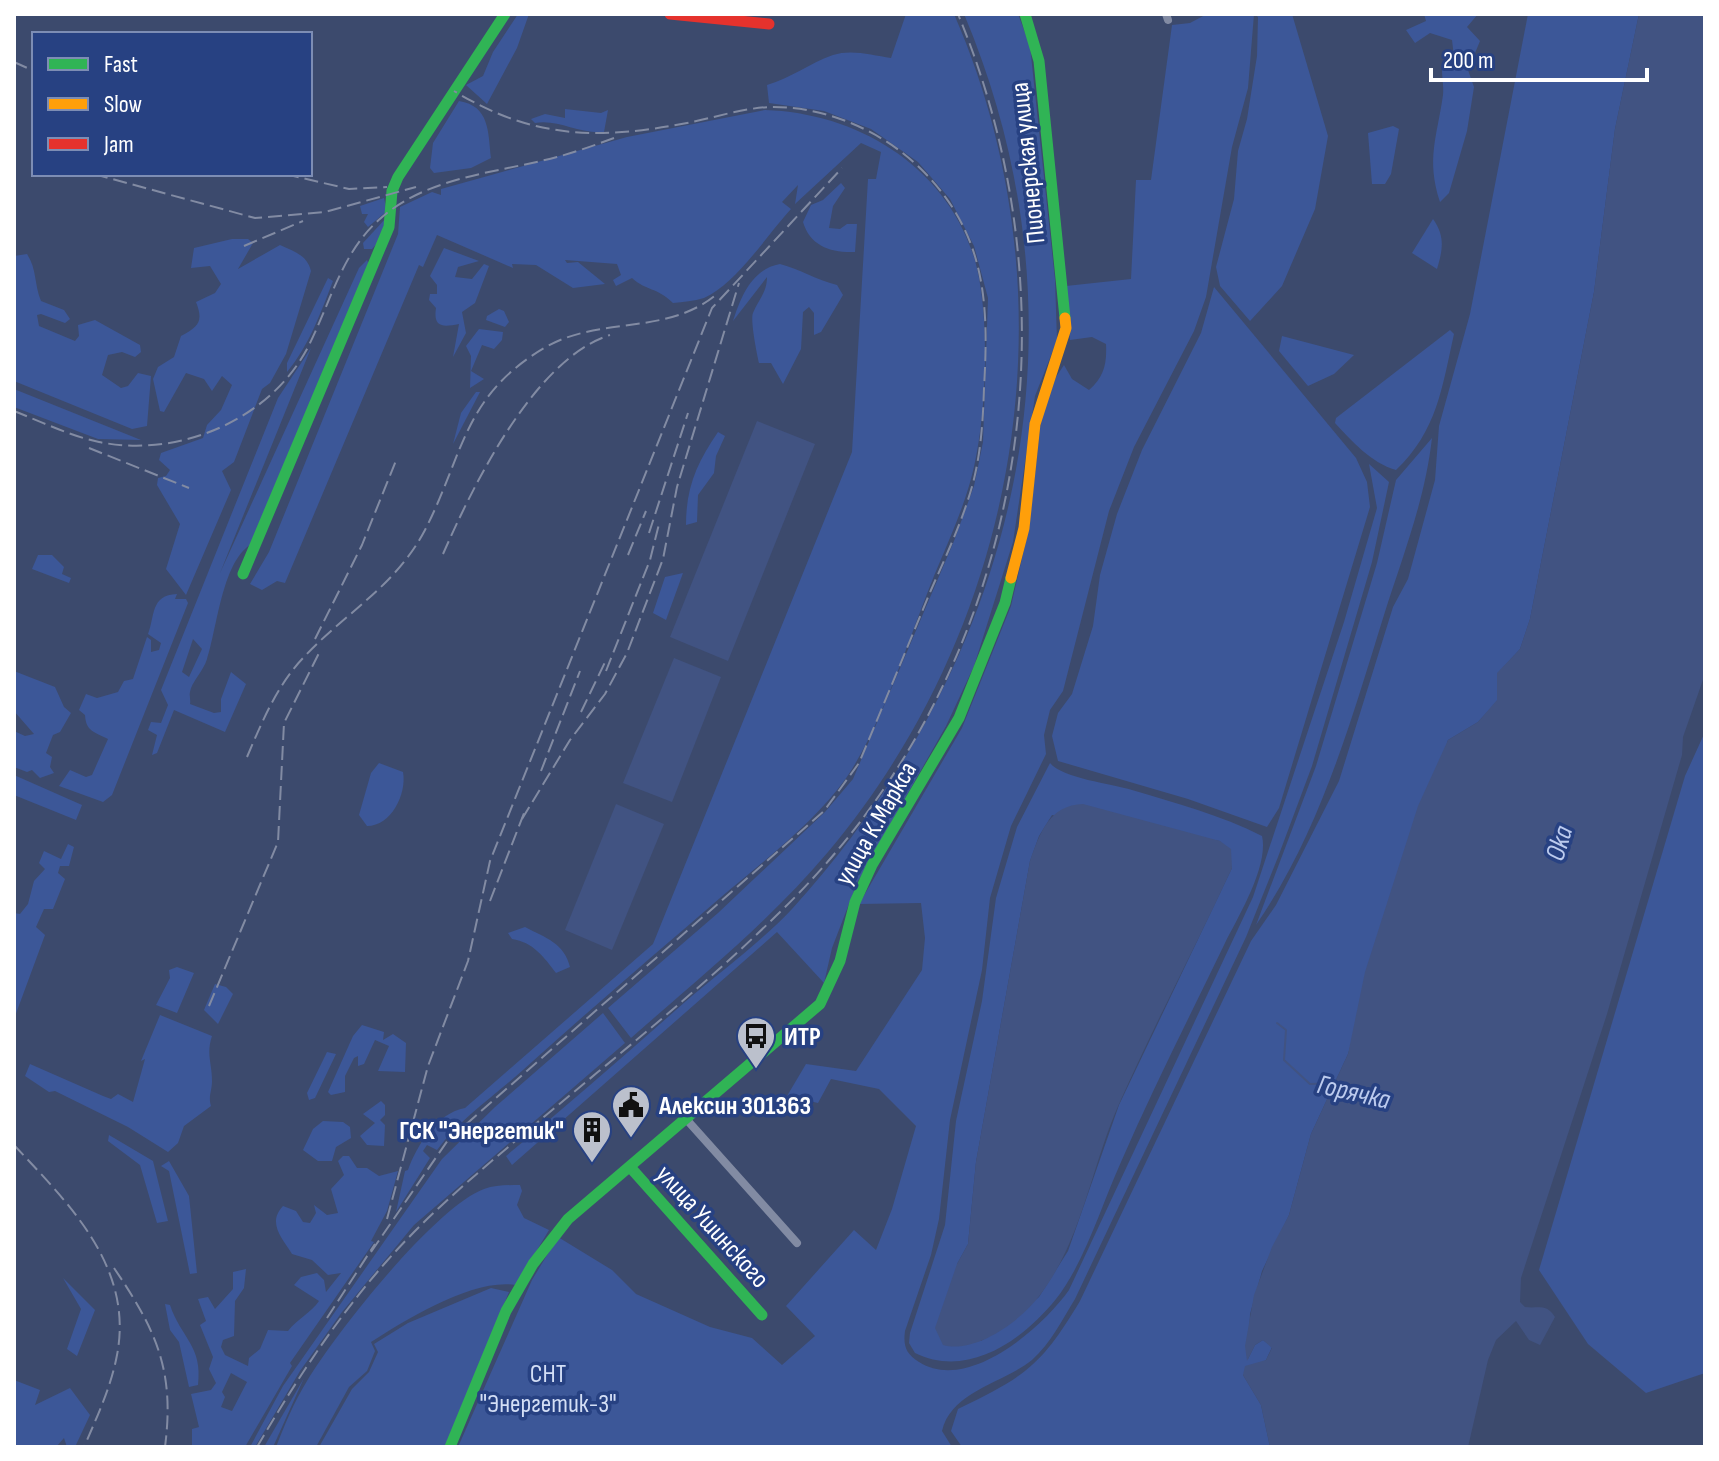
<svg xmlns="http://www.w3.org/2000/svg" width="1719" height="1461" font-family="'Sofia Sans Condensed',sans-serif">
<style>
.green{fill:#3c5798;fill-rule:evenodd}
.water{fill:#415382}
.lines{fill:none;stroke-linecap:round;stroke-linejoin:round}
.stream{stroke:#415382;stroke-width:2}
.street{stroke:#828ba3;stroke-width:8}
.fast{stroke:#30b455;stroke-width:11}
.slow{stroke:#ff9f0a;stroke-width:11}
.jam{stroke:#e5322d;stroke-width:11}
.rail{stroke:#828ba3;stroke-width:2;stroke-dasharray:14 6;stroke-linecap:butt}
.labels{text-anchor:middle;stroke-width:7;stroke-linejoin:round;paint-order:stroke}
.street-label{font-size:26px;fill:#fff;stroke:#274182}
.poi-label{font-size:26px;font-weight:bold;fill:#fff;stroke:#274182;text-anchor:start}
.park-label{font-size:26px;fill:#d3def5;stroke:#274182}
.water-label{font-size:28px;font-style:italic;fill:#bccbee;stroke:#274182}
</style>
<rect width="100%" height="100%" fill="#3c4a6d"/>
<g class="green">
<path d="M518,14H529L517,48L487,104L466,85L483,76L493,52Z"/>
<path d="M906,14H954C1075,292 1023,620 828,852C770,921 699,978 631,1038L608,1008L718,913L825,812L853,779L954,541L974,486L983,442L988,298L974,246L950,199L918,162L871,129L824,111L769,103L767,85C791,78 810,63 833,55C851,49 872,55 891,58Z"/>
<path d="M964,14H1018L1030,46L1055,280L1057,340L1035,396L1013,542L974,666L946,726L857,883L832,948L824,983L777,932L512,1165L506,1156C567,1106 626,1054 685,1002C720,972 760,943 792,909C1018,660 1097,330 964,14Z"/>
<path d="M1207,14H1254L1248,88L1232,147L1206,297L1194,331L1134,447L1109,511L1063,691L1050,710L1044,735L1046,754L1011,826L990,898L982,970L950,1120L939,1219L931,1255L905,1331C903,1346 906,1354 919,1362C968,1393 1042,1328 1069,1290L1253,897L1344,622L1377,508L1369,464L1389,482L1372,562L1312,766L1278,857L1246,937L1075,1299C1062,1320 1051,1343 1032,1360C1004,1383 951,1391 942,1431L952,1447H458L532,1280L558,1237L612,1270L636,1294L710,1327L752,1338L782,1365L815,1336L786,1306L854,1230L876,1250L892,1209L916,1126L879,1089L831,1079L818,1103L787,1096L806,1064L856,1071L922,970L925,938L921,903L859,904L962,728L1011,606L1029,528L1041,420L1056,377L1064,365L1072,379L1089,390C1104,377 1107,364 1106,344L1092,337L1070,340L1066,286L1131,279L1136,180H1151L1172,25L1190,23Z"/>
<path d="M1255,14H1292L1328,136L1315,209L1282,286L1250,321L1220,286L1216,267L1234,199L1238,151L1247,119L1257,56L1258,17Z"/>
<path d="M1424,14H1478L1467,27L1480,41L1468,70L1474,87L1467,131L1449,193L1440,202C1426,159 1437,137 1443,95C1444,88 1442,78 1442,70L1454,57L1452,40L1430,33L1415,43L1406,30L1426,21Z"/>
<path d="M1528,14H1639L1615,129L1594,292L1530,619L1520,649L1498,673V700L1478,722L1448,740L1348,1054L1311,1134L1289,1215L1262,1271L1250,1314L1248,1359L1255,1345L1263,1340L1272,1347L1266,1360L1243,1375L1261,1405L1270,1447H962L951,1431L958,1409C1026,1376 1041,1366 1080,1301L1251,941L1276,905L1339,781L1393,607L1408,579L1435,480L1439,426L1470,314Z"/>
<path d="M459,101C490,106 488,132 491,158L471,168L434,173L430,168L433,143Z"/>
<path d="M565,109L601,113L608,110L604,132C577,134 559,119 535,123L531,119L545,114L565,118Z"/>
<path d="M765,110C856,113 943,164 973,254C992,311 987,428 969,486C961,513 950,538 939,564C911,629 880,738 837,790C804,831 760,864 720,898C654,955 587,1012 523,1070C494,1096 460,1119 437,1150L427,1145L423,1151L430,1158L396,1212L405,1171L408,1170C417,1145 437,1113 465,1108L653,944L852,452L868,179H876L881,152L861,143L795,204L798,185L782,202L791,209C767,235 736,284 704,298C694,301 683,302 673,303C655,286 648,292 632,278L616,286L613,280L621,275L617,264L565,260L567,263L578,262L605,284L573,288L536,265L512,264L513,268L437,235L423,267L419,265L285,583L277,581L262,590L250,584L269,552L398,234L400,207L432,192L441,195V189L627,137Z"/>
<path d="M1393,126L1399,129L1391,174L1385,184H1372L1368,133Z"/>
<path d="M841,183L845,188L833,206L829,228L840,229L847,224H857L855,252C831,253 810,246 803,222L811,205L823,200Z"/>
<path d="M384,198L387,211L368,227L364,222L368,214H362L360,206Z"/>
<path d="M386,218L380,240L372,249H364L363,243Z"/>
<path d="M1433,219C1445,236 1443,249 1437,269L1412,253Z"/>
<path d="M232,239H248L253,243L238,269L280,245C295,252 307,255 311,271L286,354L270,383L262,389L234,462L222,471L231,490L186,595L166,569L180,524L157,485L158,478L166,476L170,470L159,460L161,453L203,438L207,425L221,410L232,385L222,376L212,391L204,379L186,373L164,412L160,411L153,379L158,367L174,357L181,336C198,327 204,322 196,302L215,293L221,284L210,266L191,268L194,248Z"/>
<path d="M444,248L479,261L458,267L455,277L472,279L484,264L489,266L475,303L462,312L466,333L453,357L459,324C443,327 433,328 436,308L429,300L430,294H437V285L430,276Z"/>
<path d="M27,254C37,269 34,284 41,301L64,310L70,319L65,323L41,314L37,315L39,326L75,341L79,336L78,325L95,320L140,345L141,352L135,357L122,352L108,355L102,375L121,388L128,386L138,373L151,376L147,426L132,429L14,381V256Z"/>
<path d="M367,260L369,265L250,545C222,563 217,629 207,659C204,670 191,683 190,692C189,696 191,700 190,704L214,713L221,712V699L231,672L246,684L225,732L174,710L157,753L152,755L157,735L148,730L151,722L161,723L168,705L161,690L278,398L311,348L220,573L359,268ZM193,639L202,649L189,677L182,672Z"/>
<path d="M780,264C800,269 816,280 837,285L843,295L821,332L814,335V313L809,307L803,312L801,349L783,384L771,363H759C757,354 750,320 753,313C758,300 767,293 767,277L733,321C741,296 752,269 780,264Z"/>
<path d="M328,278L333,281C321,312 309,346 287,372V363Z"/>
<path d="M1214,287L1356,458L1367,482L1370,507L1279,808L1267,827L1188,799L1058,761L1052,736L1058,713L1072,694L1093,626L1100,575L1117,514L1142,450L1201,333Z"/>
<path d="M499,309L504,311L509,322L505,327L486,320L487,316Z"/>
<path d="M479,329L503,332L502,340L494,349L482,345L471,371L484,379L470,388L471,356L466,346Z"/>
<path d="M1450,330L1454,334C1442,388 1437,431 1396,470C1371,463 1352,441 1335,423L1336,418Z"/>
<path d="M1282,336L1354,355L1334,374L1308,386L1279,351Z"/>
<path d="M14,389L141,440L98,439L14,407Z"/>
<path d="M476,392H480L453,444L461,413Z"/>
<path d="M718,432L725,436L716,456L714,473L698,495L697,522L686,525C686,487 697,463 718,432Z"/>
<path d="M1432,438C1425,500 1403,555 1384,615C1351,721 1320,832 1256,925L1316,766L1377,563L1396,480Z"/>
<path d="M38,555H52L64,567L62,574L71,578L69,583L32,569Z"/>
<path d="M683,573L666,620L653,613L665,577Z"/>
<path d="M177,594L175,599H186L188,603L112,795L103,802L59,786L70,770L86,777L92,775L108,739C95,732 86,732 85,715L79,710L86,694L97,698L118,692L124,681L133,679L147,637L151,640V652L159,650L161,643L148,634C155,617 150,595 177,594Z"/>
<path d="M14,671L55,687L64,707L71,713L60,732L53,735L46,753L52,757L50,767L54,773L40,778L32,770L27,772L14,767V731L25,736L34,734L14,711Z"/>
<path d="M1705,732V1373L1646,1393L1588,1344L1539,1270L1685,776Z"/>
<path d="M379,763L403,772C407,794 391,826 367,826L359,815L371,773Z"/>
<path d="M1050,763C1062,778 1112,784 1132,790C1175,803 1221,815 1262,836C1269,866 1238,917 1225,943C1190,1016 1153,1088 1121,1162C1102,1204 1084,1264 1056,1299C1023,1340 968,1379 915,1353L909,1343L910,1333L945,1225L956,1121L982,1001L996,898L1017,827ZM1052,815L1220,841L1232,868L1119,1105L1068,1251L1039,1297L1006,1325L981,1341L957,1264L968,1244L976,1162L1030,861L1039,836Z"/>
<path d="M14,775L82,805L76,820L14,795Z"/>
<path d="M68,844L74,847L69,866H60L58,873L65,879L53,909H44L36,927L45,935L14,1019V913L20,914L28,904L34,881L45,869L39,863L44,851L61,859Z"/>
<path d="M525,927C546,938 564,943 570,967L556,973C544,957 533,942 512,939L508,933Z"/>
<path d="M177,967L194,973L177,1013L156,1005L170,978L169,970Z"/>
<path d="M215,984L226,987L233,994L218,1024L204,1010Z"/>
<path d="M603,1013L625,1043L414,1225L342,1312L300,1371L255,1447H250L283,1386L442,1159L495,1107Z"/>
<path d="M160,1015L212,1036C206,1054 212,1063 212,1081C212,1091 208,1096 211,1106L184,1126L178,1143L168,1152L128,1127L55,1091L49,1092L25,1076L30,1064L103,1096L111,1099L118,1094L133,1102L145,1059L141,1061Z"/>
<path d="M362,1025L384,1032L383,1040L393,1034L406,1043L405,1072L378,1071L389,1046L375,1040L364,1064L358,1066V1056L354,1058L345,1076V1092L331,1095L328,1092L353,1036Z"/>
<path d="M327,1052L336,1054L315,1098L309,1100L307,1093Z"/>
<path d="M381,1101L385,1105V1115L380,1120L385,1125L384,1146L367,1145L360,1136L375,1123L363,1114Z"/>
<path d="M323,1121L343,1122L350,1127L351,1138L336,1147L332,1161H318L303,1150L313,1129Z"/>
<path d="M109,1135L153,1161L168,1221L157,1223L140,1165L108,1141Z"/>
<path d="M343,1156H349L357,1168H367L379,1176L398,1171L387,1211L371,1241L374,1242L290,1363L292,1366L245,1447H192V1429L199,1427L191,1394L211,1390L216,1383L209,1369L213,1357L200,1325L206,1321L198,1299L208,1297L215,1309L233,1289V1272L246,1269L244,1288L235,1301L234,1336L223,1340L221,1347L225,1355L248,1366L249,1358L260,1349L268,1330L288,1331C297,1319 311,1313 319,1301L294,1285L301,1277L317,1273L324,1280L326,1292L341,1273L328,1275L312,1260L292,1254C282,1238 267,1223 283,1206L296,1211L303,1222L310,1223L316,1213L314,1205L327,1215L338,1213L331,1189L344,1175L338,1161ZM231,1373L247,1382L232,1411L221,1407L225,1397L222,1392Z"/>
<path d="M169,1161L189,1196L197,1273L190,1274L169,1171L161,1166Z"/>
<path d="M520,1185L522,1191L517,1205L524,1218L549,1230L516,1285C473,1278 407,1319 371,1342L375,1351L367,1371L349,1387L316,1447H276C285,1424 294,1402 307,1381C335,1334 435,1207 484,1189C495,1185 508,1185 520,1185Z"/>
<path d="M63,1278L95,1310L77,1356L67,1349L81,1309Z"/>
<path d="M491,1288L509,1292L445,1447H319L352,1389L369,1372L378,1352L374,1344L408,1323Z"/>
<path d="M165,1304L170,1305C181,1338 203,1346 198,1385L189,1387L179,1342L170,1330Z"/>
<path d="M304,1378L273,1447H264Z"/>
<path d="M14,1380L40,1390L35,1405L70,1388L90,1415L75,1447H67L64,1438L56,1447H14Z"/>
</g>
<g class="water">
<path d="M1639,14H1705V674L1683,737L1682,755L1607,1014L1521,1278L1520,1302L1525,1307C1538,1309 1546,1303 1555,1317L1540,1345L1529,1340L1516,1321L1496,1340L1488,1360L1468,1447H1270L1261,1405L1243,1375L1245,1366L1266,1360L1272,1348L1263,1340L1255,1345L1247,1361L1245,1346L1254,1295L1272,1247L1289,1215L1311,1134L1348,1054L1365,972L1418,806L1448,740L1478,722L1497,700V673L1520,649L1530,619L1594,292L1615,129Z"/>
<path d="M757,421L815,444L728,661L670,637Z"/>
<path d="M674,658L721,677L672,802L623,783Z"/>
<path d="M616,804L664,824L612,950L565,930Z"/>
<path d="M1083,804L1220,841L1231,849L1232,868C1195,948 1154,1025 1119,1104C1091,1167 1082,1240 1040,1295C1021,1321 975,1354 943,1345L935,1328L957,1264L968,1244L976,1162L1030,861C1040,832 1050,805 1083,804Z"/>
</g>
<g class="lines">
<path class="stream" d="M1277,1023L1286,1030L1284,1060L1310,1084L1335,1083"/>
<g class="street">
<path d="M1166,14L1168,20"/>
<path d="M687,1120L797,1243"/>
</g>
<g class="fast">
<path d="M1025,14L1039,61L1065,318"/>
<path d="M243,574L389,227L392,191L398,177L505,14"/>
<path d="M630,1167L762,1315"/>
<path d="M450,1447L506,1311L533,1264L568,1219L820,1004L840,961L855,902L872,865L959,718L1005,603L1011,578"/>
</g>
<path class="slow" d="M1011,578L1024,528L1035,424L1066,328L1065,318"/>
<path class="jam" d="M670,14L769,24"/>
<g class="rail">
<path d="M14,62L34,71"/>
<path d="M94,174L255,218L325,212L416,187"/>
<path d="M285,174L349,189L387,187"/>
<path d="M244,246L303,221"/>
<path d="M14,411C42,422 70,436 99,442C178,458 268,421 307,349C330,305 341,252 381,218C429,176 497,173 557,157C576,152 595,145 614,138"/>
<path d="M89,448L189,488"/>
<path d="M649,533L688,413"/>
<path d="M443,554C473,486 534,359 610,335"/>
<path d="M628,555L646,511"/>
<path d="M315,639L362,545L397,458"/>
<path d="M606,671L650,560L659,524"/>
<path d="M581,712L607,658"/>
<path d="M247,757C262,722 277,685 304,657C346,612 395,587 425,530C464,454 463,395 546,347C599,316 669,336 718,293"/>
<path d="M541,771L580,671"/>
<path d="M522,819L570,740L605,694L627,653L663,559L677,487L739,283"/>
<path d="M490,901L526,808"/>
<path d="M209,1006L278,842L284,723L321,649"/>
<path d="M14,1145C69,1204 134,1267 117,1355C111,1387 97,1417 84,1447"/>
<path d="M387,1219L428,1066L468,961L490,861L712,308L842,168"/>
<path d="M371,1252L448,1140L824,811L859,763C883,706 907,648 931,590C946,556 963,520 973,483C981,452 983,420 984,388C989,303 986,234 922,170C883,131 825,106 770,107C743,108 713,118 687,123C598,140 533,139 454,91"/>
<path d="M114,1268C156,1330 175,1370 165,1447"/>
<path d="M327,1318L375,1244"/>
<path d="M257,1447C295,1382 336,1319 386,1262C430,1212 481,1170 532,1127C616,1056 703,988 781,911C1021,679 1085,319 958,14"/>
</g>
</g>
<defs>
<g id="bus-pin" transform="scale(2)"><path d="M0 17L-7.5 6A9.5 9.5 0 1 1 7.5 6Z" fill="#bbc0cc" stroke="#274182"/><path d="M-5-6H5V4H4V6H2V4H-2V6H-4V4H-5ZM-3.5-4V0h7V-4ZM-3.5 1.2v1.5H-2V1.2ZM2 1.2v1.5H3.5V1.2Z" fill="#111"/></g>
<g id="civic-pin" transform="scale(2)"><path d="M0 17L-7.5 6A9.5 9.5 0 1 1 7.5 6Z" fill="#bbc0cc" stroke="#274182"/><path d="M-.6-6.5H3V-4.5H.6V-3L4-1V1h2V6H-6V1h2V-1L-.6-3ZM-1.2 2.5V6h2.4V2.5Z" fill="#111"/></g>
<g id="building-pin" transform="scale(2)"><path d="M0 17L-7.5 6A9.5 9.5 0 1 1 7.5 6Z" fill="#bbc0cc" stroke="#274182"/><path d="M-4-6H4V6H1V3H-1V6H-4ZM-2.5-4.3h1.7v1.8h-1.7ZM.8-4.3h1.7v1.8H.8ZM-2.5-1h1.7V.8h-1.7ZM.8-1h1.7V.8H.8Z" fill="#111"/></g>
</defs>
<g fill-rule="evenodd">
<use href="#bus-pin" x="756" y="1036"/>
<use href="#civic-pin" x="631" y="1105"/>
<use href="#building-pin" x="592" y="1130"/>
</g>
<g class="labels">
<g class="street-label">
<text transform="translate(1027 163) rotate(-96)" y="9">Пионерская улица</text>
<text transform="translate(875 823) rotate(-60)" y="9">улица К.Маркса</text>
<text transform="translate(713 1226) rotate(48)" y="9">улица Ушинского</text>
</g>
<g class="poi-label">
<text x="784" y="1045">ИТР</text>
<text x="659" y="1114">Алексин 301363</text>
<text x="564" y="1139" text-anchor="end">ГСК "Энергетик"</text>
</g>
<g class="park-label">
<text x="548" y="1382">СНТ<tspan x="548" dy="30">"Энергетик-3"</tspan></text>
</g>
<g class="water-label">
<text transform="translate(1558 843) rotate(-73)" y="10">Oka</text>
<text transform="translate(1354 1091) rotate(13)" y="10">Горячка</text>
</g>
</g>
<rect width="1719" height="1461" fill="none" stroke="#ffffff" stroke-width="32"/>
<rect x="32" y="32" width="280" height="144" fill="#274182" stroke="#7d8db4" stroke-width="2"/>
<rect x="48" y="58" width="40" height="12" fill="#30b455" stroke="#7d8db4" stroke-width="2"/>
<text x="104" y="72" font-size="24" fill="#ffffff">Fast</text>
<rect x="48" y="98" width="40" height="12" fill="#ff9f0a" stroke="#7d8db4" stroke-width="2"/>
<text x="104" y="112" font-size="24" fill="#ffffff">Slow</text>
<rect x="48" y="138" width="40" height="12" fill="#e5322d" stroke="#7d8db4" stroke-width="2"/>
<text x="104" y="152" font-size="24" fill="#ffffff">Jam</text>
<path d="M1431 68v12h216v-12" fill="none" stroke="#ffffff" stroke-width="4"/>
<text x="1443" y="68" font-size="24" fill="#ffffff" stroke="#274182" stroke-width="6" paint-order="stroke">200 m</text>
</svg>
